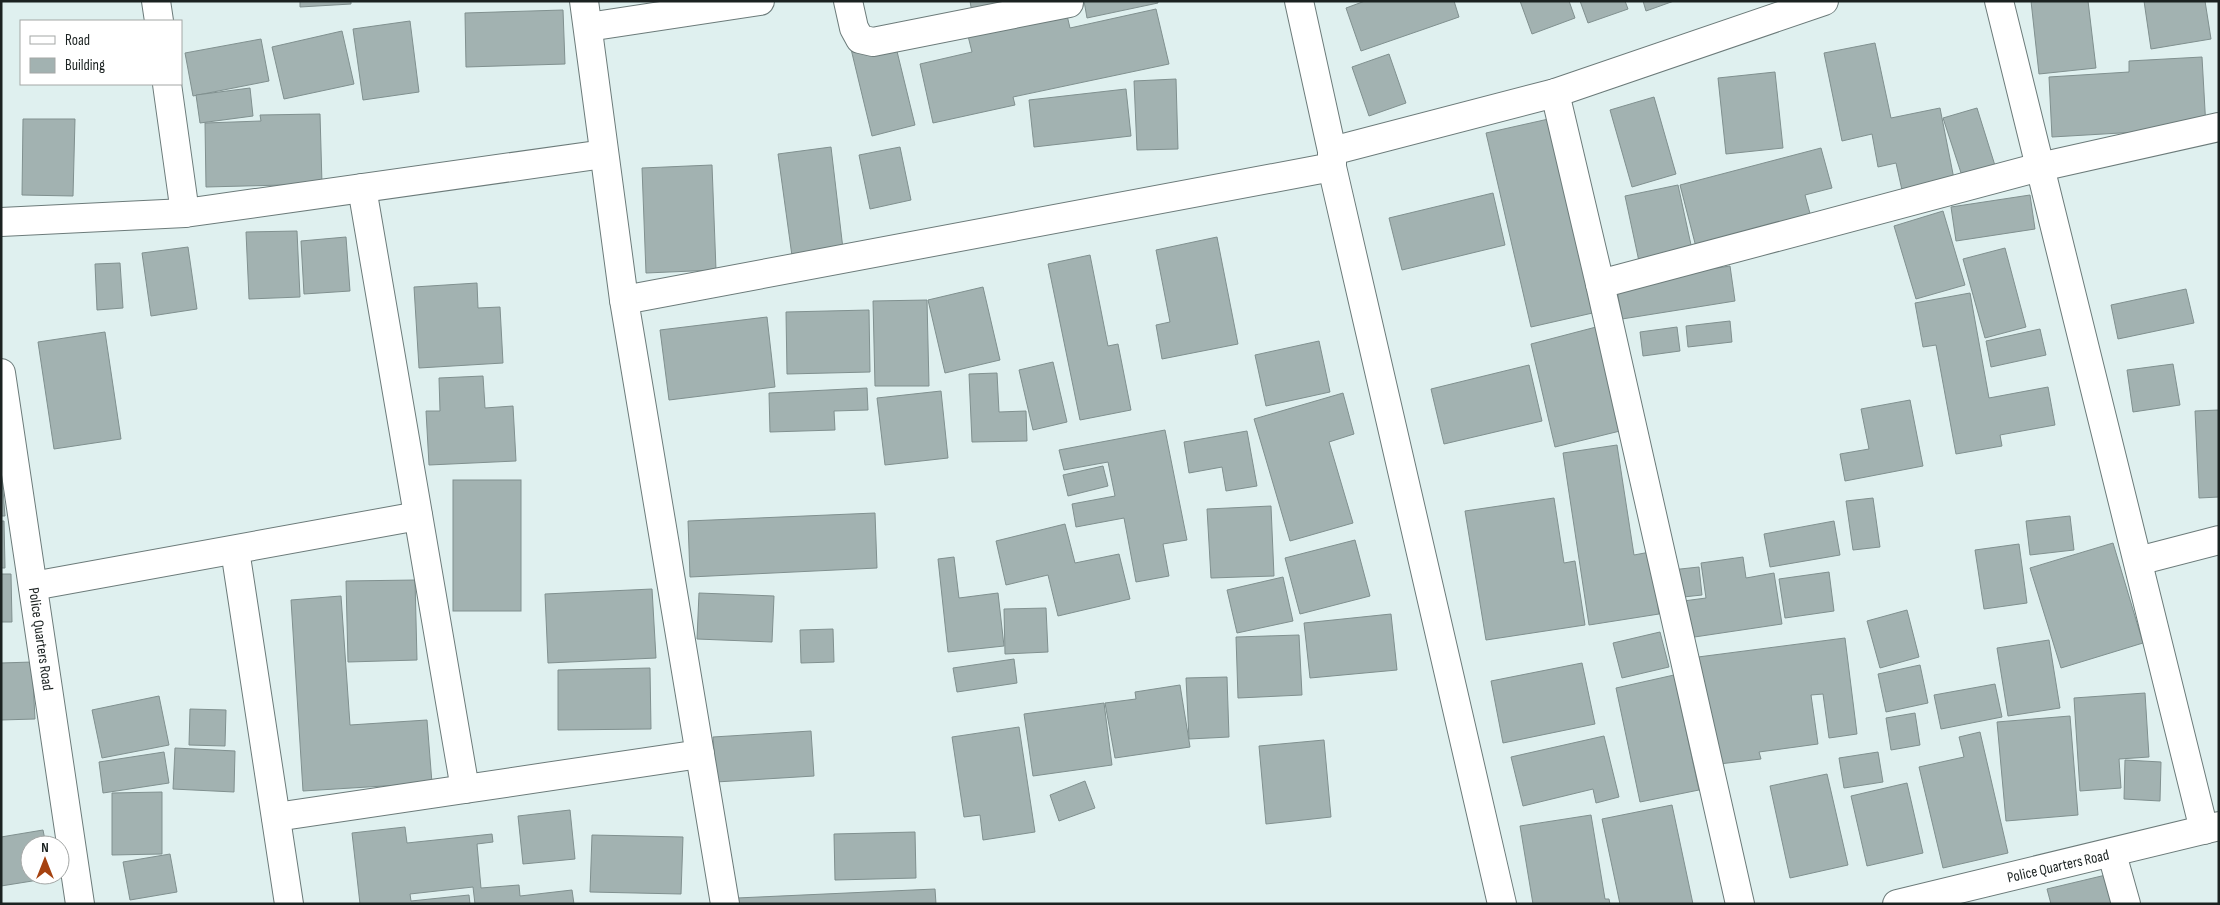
<svg xmlns="http://www.w3.org/2000/svg" width="2220" height="905" font-family="'Sofia Sans Condensed',sans-serif">
<style>
.building{fill:#a2b2b1;stroke:#80908f}
.lines{fill:none;stroke-linecap:round;stroke-linejoin:round}
.street-casing{stroke:#6c7b7a;stroke-width:30}
.street{stroke:#fff;stroke-width:28}
.labels{text-anchor:middle;stroke-width:4;stroke-linejoin:round;paint-order:stroke}
.street-label{font-size:15px;fill:#1b2221;stroke:#fff}
</style>
<rect width="100%" height="100%" fill="#dff0ef"/>
<g class="building">
<path d="M300,1H351V4L300,7Z"/>
<path d="M970,1H997L998,9L972,13Z"/>
<path d="M1084,1H1158V3L1087,18Z"/>
<path d="M1365,1H1454L1459,17L1361,51L1346,8Z"/>
<path d="M1520,1H1569L1575,18L1532,34Z"/>
<path d="M1580,1H1625L1628,9L1588,23Z"/>
<path d="M1643,1H1674L1646,11Z"/>
<path d="M2031,1H2088L2096,68L2039,74Z"/>
<path d="M2144,1H2205L2211,39L2151,49Z"/>
<path d="M1156,9L1169,64L1013,97L1015,105L933,123L920,64L972,52L967,32L1066,11L1070,28Z"/>
<path d="M563,10L565,64L466,67L465,13Z"/>
<path d="M410,21L419,92L363,100L353,29Z"/>
<path d="M342,31L354,84L284,99L272,47Z"/>
<path d="M261,39L269,81L193,96L185,53Z"/>
<path d="M894,39L915,125L872,136L851,49Z"/>
<path d="M1875,43L1891,118L1940,108L1954,179L1902,190L1896,163L1878,167L1872,134L1842,141L1824,53Z"/>
<path d="M1389,54L1406,103L1369,116L1352,67Z"/>
<path d="M2202,57L2206,128L2052,137L2049,77L2129,72V61Z"/>
<path d="M1775,72L1783,148L1726,154L1718,78Z"/>
<path d="M1176,79L1178,149L1137,150L1134,81Z"/>
<path d="M250,88L253,116L200,123L196,95Z"/>
<path d="M1126,89L1131,136L1034,147L1029,100Z"/>
<path d="M1654,97L1676,174L1632,187L1610,110Z"/>
<path d="M1977,108L1997,172L1964,182L1943,118Z"/>
<path d="M320,114L322,184L206,187L205,123L261,121L260,115Z"/>
<path d="M1553,118L1597,312L1531,327L1486,133Z"/>
<path d="M23,119H75L73,196L22,195Z"/>
<path d="M831,147L843,249L792,256L778,154Z"/>
<path d="M900,147L911,200L870,209L859,155Z"/>
<path d="M1821,148L1832,188L1805,195L1812,221L1697,251L1680,185Z"/>
<path d="M712,165L716,270L646,273L642,168Z"/>
<path d="M1678,185L1693,254L1640,266L1625,196Z"/>
<path d="M1493,193L1505,245L1402,270L1389,218Z"/>
<path d="M2030,195L2035,229L1956,241L1951,207Z"/>
<path d="M1943,211L1965,285L1916,299L1894,226Z"/>
<path d="M297,231L300,297L249,299L246,232Z"/>
<path d="M346,237L350,291L304,294L301,241Z"/>
<path d="M1217,237L1238,344L1162,359L1156,325L1170,322L1156,250Z"/>
<path d="M188,247L197,309L151,316L142,253Z"/>
<path d="M2005,248L2026,327L1985,338L1963,259Z"/>
<path d="M1090,255L1108,346L1118,344L1131,410L1080,420L1048,264Z"/>
<path d="M120,263L123,308L97,310L95,264Z"/>
<path d="M1730,266L1735,301L1622,319L1616,284Z"/>
<path d="M477,283L478,308L500,307L503,363L419,368L414,287Z"/>
<path d="M983,287L1000,360L945,373L928,300Z"/>
<path d="M2186,289L2194,323L2118,339L2111,305Z"/>
<path d="M1970,293L1989,398L2048,387L2055,425L2000,435L2002,446L1956,454L1936,345L1923,347L1915,303Z"/>
<path d="M927,300L929,386H875L873,301Z"/>
<path d="M869,310L870,372L787,374L786,312Z"/>
<path d="M767,317L775,387L669,400L660,330Z"/>
<path d="M1730,321L1732,342L1688,347L1686,326Z"/>
<path d="M1600,326L1620,431L1555,447L1531,344Z"/>
<path d="M1677,327L1680,351L1643,356L1640,332Z"/>
<path d="M2040,329L2046,355L1991,367L1986,341Z"/>
<path d="M105,332L121,439L54,449L38,342Z"/>
<path d="M1319,341L1330,392L1266,406L1255,355Z"/>
<path d="M1053,362L1067,422L1033,430L1019,370Z"/>
<path d="M2173,364L2180,405L2133,412L2127,370Z"/>
<path d="M1529,365L1542,421L1444,444L1431,389Z"/>
<path d="M997,373L999,412L1026,411L1027,441L972,442L969,374Z"/>
<path d="M483,376L485,408L513,406L516,461L429,465L426,411H440L439,378Z"/>
<path d="M867,388L868,410L834,411L835,430L770,432L769,393Z"/>
<path d="M941,391L948,458L885,465L877,398Z"/>
<path d="M1343,393L1354,434L1329,442L1353,523L1290,541L1254,419Z"/>
<path d="M1910,400L1923,466L1845,481L1840,454L1869,449L1861,409Z"/>
<path d="M2219,410V497L2199,498L2195,411Z"/>
<path d="M1165,430L1187,540L1163,544L1169,576L1136,582L1124,518L1076,527L1072,504L1115,496L1108,462L1064,470L1059,450Z"/>
<path d="M1247,431L1257,486L1226,491L1222,467L1189,473L1184,442Z"/>
<path d="M1617,445L1634,555L1650,552L1659,614L1589,625L1563,453Z"/>
<path d="M1,464L5,516H1Z"/>
<path d="M1103,466L1108,486L1068,496L1063,475Z"/>
<rect x="453" y="480" width="68" height="131"/>
<path d="M1554,498L1564,563L1575,561L1585,625L1486,640L1465,511Z"/>
<path d="M1873,498L1880,547L1853,550L1846,501Z"/>
<path d="M1271,506L1274,576L1211,578L1207,509Z"/>
<path d="M875,513L877,568L690,577L688,521Z"/>
<path d="M2070,516L2074,550L2030,555L2026,521Z"/>
<path d="M1,521H4L5,568H1Z"/>
<path d="M1834,521L1840,555L1770,567L1764,534Z"/>
<path d="M1065,524L1075,563L1119,554L1130,599L1058,616L1048,575L1006,585L996,541Z"/>
<path d="M1355,540L1370,596L1300,614L1285,558Z"/>
<path d="M2113,543L2143,643L2061,668L2030,568Z"/>
<path d="M2019,544L2027,603L1984,609L1975,550Z"/>
<path d="M954,557L959,598L998,593L1004,646L948,652L938,559Z"/>
<path d="M1743,557L1746,578L1774,573L1782,624L1681,639L1676,602L1706,598L1701,563Z"/>
<path d="M1699,567L1702,595L1674,598L1671,570Z"/>
<path d="M1829,572L1834,611L1785,618L1779,579Z"/>
<path d="M1,574H11L12,622H1Z"/>
<path d="M1283,577L1293,621L1237,633L1227,590Z"/>
<path d="M415,580L417,660L348,662L346,581Z"/>
<path d="M652,589L656,658L548,663L545,594Z"/>
<path d="M699,593L774,596L772,642L697,639Z"/>
<path d="M341,596L350,725L427,720L432,783L303,791L291,600Z"/>
<path d="M1046,608L1048,652L1005,654L1004,609Z"/>
<path d="M1907,610L1919,657L1880,668L1867,621Z"/>
<path d="M1391,614L1397,670L1310,678L1304,623Z"/>
<path d="M833,629L834,662L801,663L800,630Z"/>
<path d="M1660,632L1669,667L1622,678L1613,643Z"/>
<path d="M1299,635L1302,695L1238,698L1236,637Z"/>
<path d="M1845,638L1857,734L1829,738L1823,694L1811,695L1818,744L1759,752L1761,759L1711,765L1698,657Z"/>
<path d="M2049,640L2060,708L2008,716L1997,648Z"/>
<path d="M1014,659L1017,683L957,692L953,668Z"/>
<path d="M32,662L35,719L1,720V663Z"/>
<path d="M1582,663L1595,724L1503,743L1491,681Z"/>
<path d="M1920,665L1928,703L1886,712L1878,674Z"/>
<path d="M650,668L651,729L558,730V670Z"/>
<path d="M1674,675L1699,790L1640,802L1616,688Z"/>
<path d="M1227,677L1229,737L1189,739L1186,678Z"/>
<path d="M1995,684L2002,717L1941,729L1934,695Z"/>
<path d="M1180,685L1190,747L1115,758L1105,703L1136,699L1135,692Z"/>
<path d="M2145,693L2149,757L2119,759L2121,788L2080,791L2074,698Z"/>
<path d="M159,696L169,745L102,758L92,710Z"/>
<path d="M1104,703L1112,765L1033,776L1024,714Z"/>
<path d="M190,709L226,710L225,746L189,745Z"/>
<path d="M1915,713L1920,745L1891,750L1886,718Z"/>
<path d="M2070,716L2078,815L2006,821L1997,722Z"/>
<path d="M1019,727L1035,832L983,840L980,815L964,817L952,737Z"/>
<path d="M811,731L814,776L716,782L713,737Z"/>
<path d="M1980,732L2008,853L1943,868L1919,767L1964,757L1959,737Z"/>
<path d="M1604,736L1619,797L1596,803L1593,789L1523,806L1511,757Z"/>
<path d="M1324,740L1331,817L1266,824L1259,746Z"/>
<path d="M175,748L235,751L234,792L173,789Z"/>
<path d="M164,752L169,783L103,793L99,762Z"/>
<path d="M1878,752L1883,782L1844,788L1839,758Z"/>
<path d="M2125,760L2161,762L2160,801L2124,799Z"/>
<path d="M1827,774L1848,865L1790,878L1770,786Z"/>
<path d="M1085,781L1095,808L1059,821L1050,795Z"/>
<path d="M1907,783L1923,853L1867,866L1851,796Z"/>
<path d="M162,792V854L112,855V793Z"/>
<path d="M1672,805L1693,904H1620L1602,819Z"/>
<path d="M570,810L575,859L523,864L518,816Z"/>
<path d="M1591,815L1605,899H1609L1610,904H1533L1520,826Z"/>
<path d="M405,827L407,843L492,834L493,842L477,844L481,888L519,885L520,896L572,890L574,904H475L473,887L410,894L411,901L469,895L470,904H360L352,833Z"/>
<path d="M43,830L46,845H30V875H51V878L1,886V837Z"/>
<path d="M915,832L916,878L835,880L834,834Z"/>
<path d="M592,835L683,837L681,894L590,892Z"/>
<path d="M170,854L177,892L130,900L123,862Z"/>
<path d="M2110,874L2118,904H2051L2047,889Z"/>
<path d="M935,889L936,904H738L737,898Z"/>
</g>
<g class="lines">
<g class="street-casing">
<g id="street">
<path d="M156,1L159,21"/>
<path d="M584,1L624,300"/>
<path d="M848,1L854,28L860,39L873,42L1069,3V1"/>
<path d="M1299,1L1332,151V167L1502,904"/>
<path d="M1999,1L2204,830"/>
<path d="M588,27L760,1"/>
<path d="M167,84L185,213L604,154"/>
<path d="M1555,93L1600,284L1740,904"/>
<path d="M1332,151L1555,93L1824,1"/>
<path d="M362,188L465,789L700,754"/>
<path d="M1,222L185,213"/>
<path d="M1600,284L2040,167L2219,127"/>
<path d="M1,373L80,904"/>
<path d="M235,550L289,904"/>
<path d="M2138,561L2219,540"/>
<path d="M33,586L418,516"/>
<path d="M276,817L465,789"/>
<path d="M2112,854L2126,904"/>
<path d="M725,904L624,300L1332,167"/>
<path d="M1897,904L2219,826"/>
</g>
</g>
<use href="#street" class="street"/>
</g>
<g class="labels">
<g class="street-label">
<text transform="translate(41 639) rotate(82)" y="5">Police Quarters Road</text>
<text transform="translate(2058 866) rotate(-13)" y="5">Police Quarters Road</text>
</g>
</g>
<rect width="2220" height="905" fill="none" stroke="#1b2221" stroke-width="5"/>
<rect x="20" y="20" width="162" height="65" fill="#ffffff" stroke="#a4a7a6"/>
<rect x="30" y="36" width="25" height="8" fill="#ffffff" stroke="#a4a7a6"/>
<text x="65" y="45" font-size="15" fill="#1b2221">Road</text>
<rect x="30" y="58" width="25" height="15" fill="#a2b2b1" stroke="#a4a7a6"/>
<text x="65" y="70" font-size="15" fill="#1b2221">Building</text>
<g transform="translate(45 860)"><circle r="24" fill="#ffffff" stroke="#a4a7a6"/>
<path d="M0-4L9 19L0 12L-9 19Z" fill="#a64210"/>
<text y="-8" font-size="14" font-weight="bold" text-anchor="middle" fill="#1b2221">N</text>
</g>
</svg>
